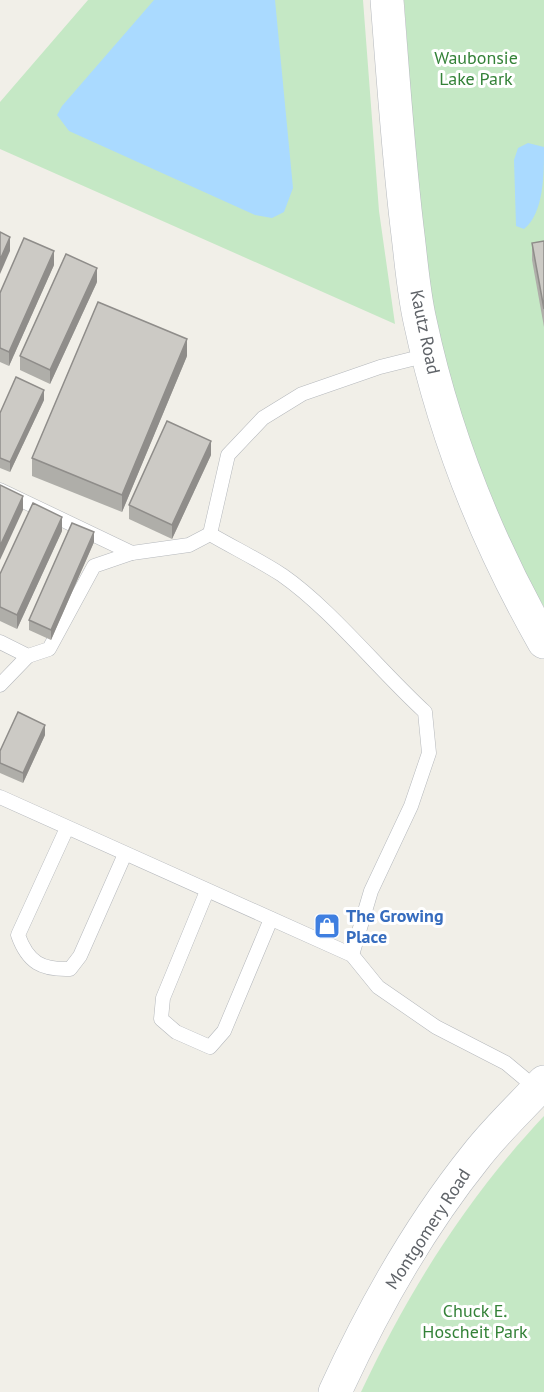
<svg xmlns="http://www.w3.org/2000/svg" width="544" height="1392" font-family="'PT Sans',sans-serif">
<style>
.green{fill:#c5e8c5}
.water{fill:#aadaff}
.lines{fill:none;stroke-linecap:round;stroke-linejoin:round}
.lane-casing{stroke:#b5b8bc;stroke-width:15}
.secondary-casing{stroke:#b6babf;stroke-width:34}
.lane{stroke:#fff;stroke-width:14}
.secondary{stroke:#fff;stroke-width:33}
.wall{fill:#afaea9}
.shaded-wall{fill:#8f8d8a}
.building{fill:#cccac5;stroke:#8f8d8a;stroke-width:1.5}
.labels{text-anchor:middle;stroke-width:6;stroke-linejoin:round;paint-order:stroke}
.park-label{font-size:18px;fill:#348238;stroke:#fff}
.street-label{font-size:18px;fill:#5f6368;stroke:#fff}
.shop-label{font-size:18px;font-weight:bold;fill:#366cbe;stroke:#fff;text-anchor:start}
</style>
<rect width="100%" height="100%" fill="#f1efe8"/>
<g class="green">
<path d="M88,0H363L379,211L395,324L0,149V102Z"/>
<path d="M404,0H544V607C483,505 446,385 427,268C413,180 411,89 404,0Z"/>
<path d="M544,1116V1392H361C409,1290 467,1198 544,1116Z"/>
</g>
<g class="water">
<path d="M154,0H275L293,188L284,212L272,218L255,215L69,131L57,115L62,106Z"/>
<path d="M528,143L544,147C544,174 544,213 524,229L516,226L514,160L518,148Z"/>
</g>
<g class="lines">
<g class="lane-casing">
<g id="lane">
<path d="M0,490L132,553"/>
<path d="M210,534L228,455L263,418L302,394L380,367L428,355"/>
<path d="M0,642L28,656L49,649L94,566L132,553L189,545L210,534C234,548 259,560 282,575C331,609 379,670 425,712L429,753L411,806L371,891L352,955"/>
<path d="M0,685L28,656"/>
<path d="M0,797L352,955L378,987L436,1027L506,1063L537,1089"/>
<path d="M67,828L18,935C28,963 42,970 70,969L80,956L125,854"/>
<path d="M207,891L163,998L161,1019L176,1032L210,1047L224,1031L271,919"/>
</g>
</g>
<g class="secondary-casing">
<g id="secondary">
<path d="M387,0C393,76 398,151 407,227C411,258 413,290 420,321C444,434 487,542 544,642"/>
<path d="M335,1392C373,1309 419,1227 476,1156C496,1130 522,1106 544,1082"/>
</g>
</g>
<use href="#lane" class="lane"/>
<use href="#secondary" class="secondary"/>
</g>
<g class="wall">
<path d="M544,241V327L532,260V243Z"/>
<path d="M54,265L9,366L0,362V293Z"/>
<path d="M97,282L50,384L20,370V356Z"/>
<path d="M187,356L122,512L32,476V458Z"/>
<path d="M44,400L10,472L0,468V413Z"/>
<path d="M211,455L172,539L129,519V505Z"/>
<path d="M62,531L17,629L0,621V574Z"/>
<path d="M94,542L51,640L29,630V620Z"/>
<path d="M45,735L23,783L0,773V751Z"/>
</g>
<g class="shaded-wall">
<path d="M10,237V251L0,274V260Z"/>
<path d="M54,251V265L9,366V352Z"/>
<path d="M97,268V282L50,384V370Z"/>
<path d="M187,339V356L122,512V495Z"/>
<path d="M44,390V400L10,472V462Z"/>
<path d="M211,441V455L172,539V525Z"/>
<path d="M23,496V510L0,560V546Z"/>
<path d="M62,517V531L17,629V615Z"/>
<path d="M94,532V542L51,640V630Z"/>
<path d="M45,725V735L23,783V773Z"/>
</g>
<g class="building">
<path d="M0,232L10,237L0,260Z"/>
<path d="M24,238L54,251L9,352L0,348V293Z"/>
<path d="M544,241V309L532,243Z"/>
<path d="M66,254L97,268L50,370L20,356Z"/>
<path d="M98,302L187,339L122,495L32,458Z"/>
<path d="M16,377L44,390L10,462L0,458V413Z"/>
<path d="M167,421L211,441L172,525L129,505Z"/>
<path d="M0,485L23,496L0,546Z"/>
<path d="M33,503L62,517L17,615L0,607V574Z"/>
<path d="M72,523L94,532L51,630L29,620Z"/>
<path d="M18,712L45,725L23,773L0,763V751Z"/>
</g>
<defs>
<g id="shop-square" transform="scale(1.35)"><rect x="-9" y="-9" width="18" height="18" rx="4" fill="#3f7fe0" stroke="#fff"/><path d="M-5-2.5h2.3a2.7 3.5 0 0 1 5.4 0H5L5.5 6h-11ZM-1.5-2.5h3a1.5 2.3 0 0 0-3 0Z" fill="#fff"/></g>
</defs>
<g fill-rule="evenodd">
<use href="#shop-square" x="327" y="926"/>
</g>
<g class="labels">
<g class="park-label">
<text x="476" y="64">Waubonsie<tspan x="476" dy="21">Lake Park</tspan></text>
<text x="475" y="1317">Chuck E.<tspan x="475" dy="21">Hoscheit Park</tspan></text>
</g>
<g class="street-label">
<text transform="translate(425 332) rotate(78)" y="6">Kautz Road</text>
<text transform="translate(428 1229) rotate(-57)" y="6">Montgomery Road</text>
</g>
<g class="shop-label">
<text x="346" y="922">The Growing<tspan x="346" dy="21">Place</tspan></text>
</g>
</g>
</svg>
